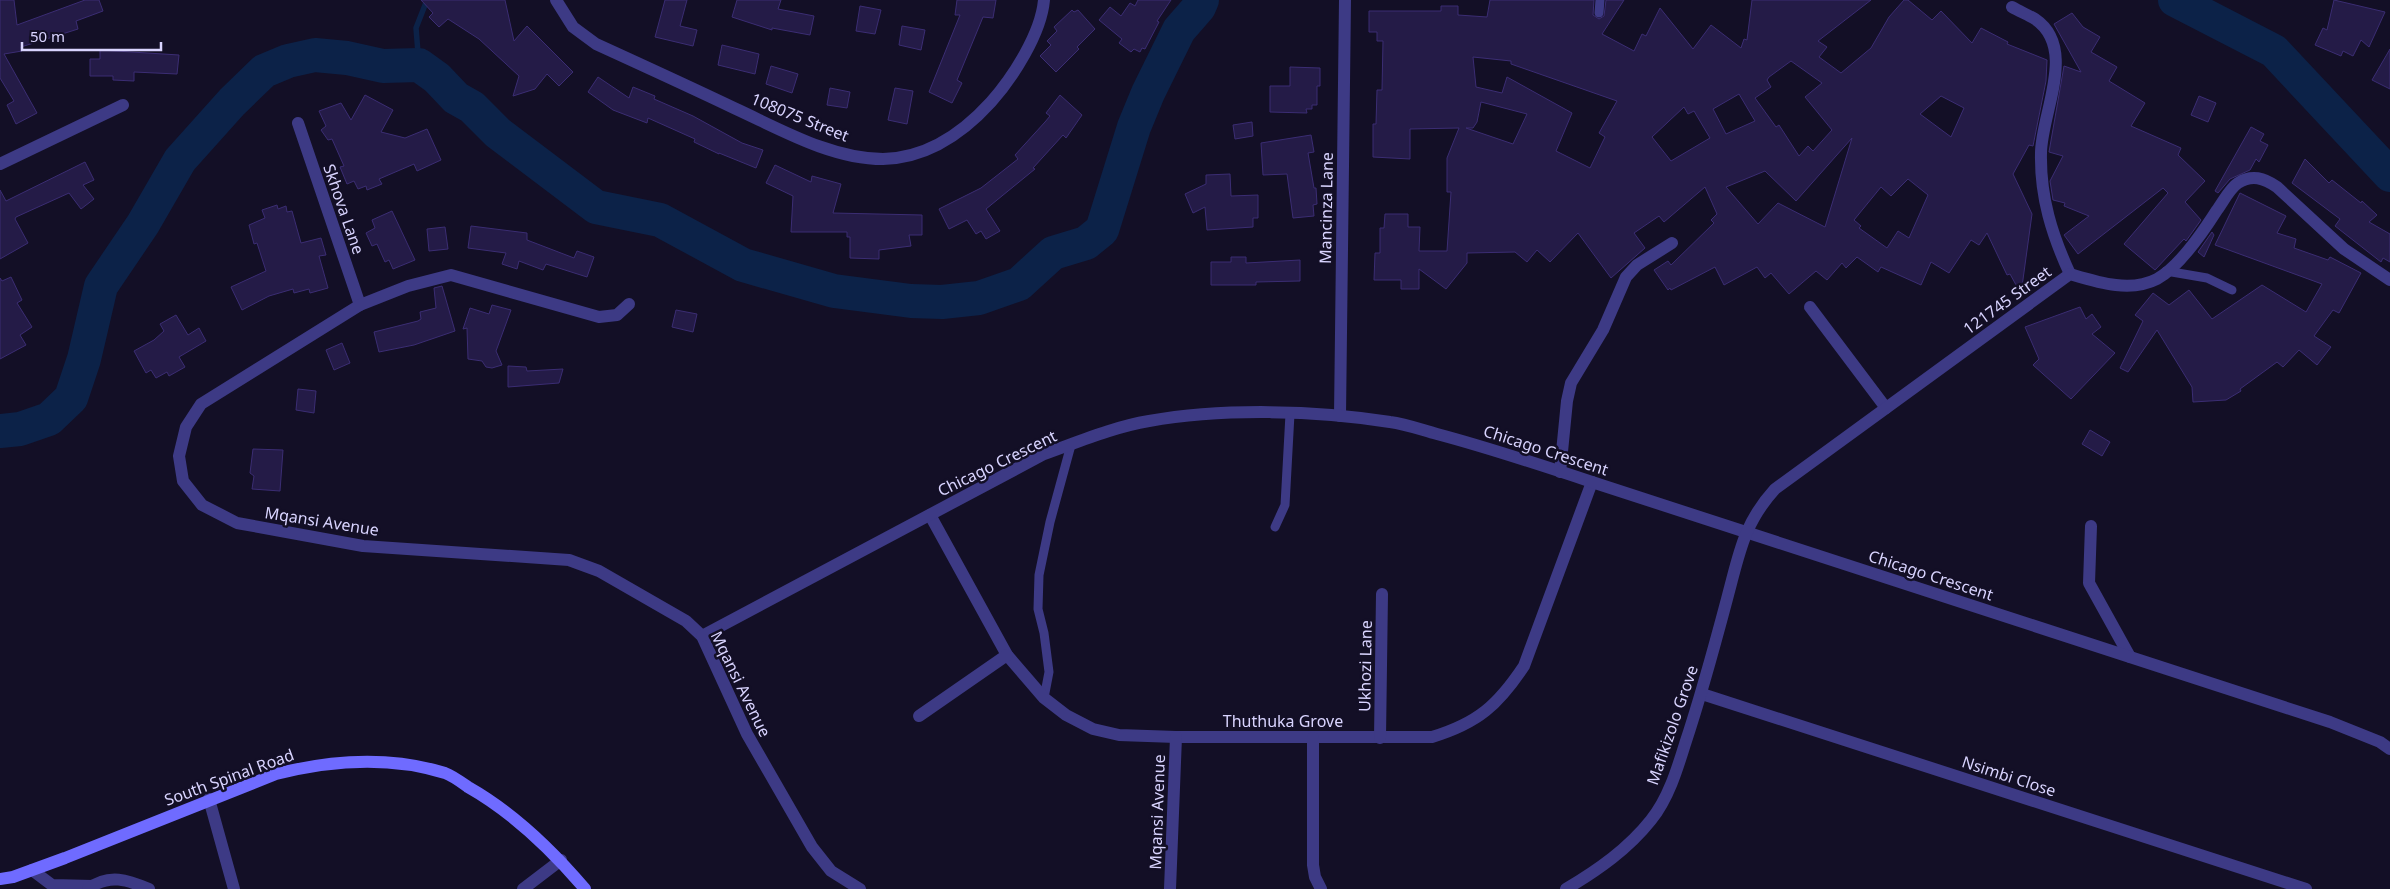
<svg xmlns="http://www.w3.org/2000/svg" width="2390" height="889" font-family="'Noto Sans',sans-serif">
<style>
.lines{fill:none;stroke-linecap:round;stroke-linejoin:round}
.stream{stroke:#0c2248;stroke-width:5.5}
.river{stroke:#0c2248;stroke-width:34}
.building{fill:#241b47;stroke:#3b2d73;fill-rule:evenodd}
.lane{stroke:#3d3a85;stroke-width:9}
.street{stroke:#3d3a85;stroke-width:12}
.secondary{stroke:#6f6bff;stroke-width:12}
.labels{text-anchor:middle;stroke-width:5;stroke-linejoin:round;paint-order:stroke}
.street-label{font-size:16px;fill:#d9d4ff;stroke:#130f26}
</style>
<rect width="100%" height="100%" fill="#130f26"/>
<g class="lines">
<path class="stream" d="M419,65L416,28L427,0"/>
<g class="river">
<path d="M2175,0L2274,51L2390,175"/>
<path d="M0,431L20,429L49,419L71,398L84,359L101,286L143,224L180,160L232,102L264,71L288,61L315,55L347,58L383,66L419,65L437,78L456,98L472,107L498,133L596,207L660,220L743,265L834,291L911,301L942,302L979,298L1019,284L1053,253L1086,243L1102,230L1134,127L1148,93L1179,30L1199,7L1202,0"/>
</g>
</g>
<g class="building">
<path d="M0,0H14L17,25L85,0H99L103,11L76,21L78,29L21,47L22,51L4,54L37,113L16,124L7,105L14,101L0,78Z"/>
<path d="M421,0H505L514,41L527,26L573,72L559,86L547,74L535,89L513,96L519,76L479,39L448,19L439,27L429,17L433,13Z"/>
<path d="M665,0H687L680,26L697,30L693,46L655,37Z"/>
<path d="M737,0H781L778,9L814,16L810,35L772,28V30L732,17Z"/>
<path d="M957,0H996L993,18L983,17L957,80L962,83L952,103L929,92L960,15H955Z"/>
<path d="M1138,0H1171L1157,21L1159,22L1145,49L1142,48L1140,52L1134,49L1131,52L1119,43L1122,39L1099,20L1110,7L1121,16L1130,3L1135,6Z"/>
<path d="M1490,0H1594L1593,15L1599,19L1604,16L1606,0H1624L1602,34L1634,51L1642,34L1646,36L1660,8L1693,49L1711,25L1741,48L1744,39L1747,40L1752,0H1871L1818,41L1827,47L1819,57L1841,73L1871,48L1889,17L1904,0H1908L1932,20L1941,11L1972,43L1981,28L2008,42L2007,44L2047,60L2046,81L2033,146L2029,145L2013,174L2032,214L2021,294L2010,274L2007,275L1987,233L1979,245L1971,240L1949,273L1931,262L1921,285L1881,267L1878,272L1857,257L1846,268L1842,263L1827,280L1816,271L1789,294L1771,273L1765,278L1757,267L1724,285L1715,267L1671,290L1670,288L1668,290L1654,270L1668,261L1671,265L1714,223L1711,220L1717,214L1705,187L1664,222L1659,216L1634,233L1645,248L1611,278L1578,233L1550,262L1537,250L1527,262L1515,252L1467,253V263L1446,289L1419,269V289H1401V280H1374L1375,253H1380V228H1384L1385,214H1408V227H1420L1419,251H1447L1451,192H1447V158L1459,128L1410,129V159L1373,157V124H1376L1377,90H1382L1383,41H1377V32H1369V11H1441V6H1458V15L1487,17ZM1473,57L1511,61V64L1617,101L1599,133L1605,137L1590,168L1556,151L1572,113L1507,77L1502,93L1476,87ZM1791,61L1822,83L1805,97L1832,130L1813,151L1808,146L1799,156L1779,125L1776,127L1755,98L1771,87L1767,80L1769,77ZM1739,94L1755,121L1726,134L1713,109ZM1941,96L1964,108L1951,137L1920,114ZM1481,102L1527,114L1513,144L1466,128H1473L1477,122ZM1684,107L1688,114L1694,111L1710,138L1671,161L1652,137ZM1852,138L1825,227L1778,203L1758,224L1726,187L1765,171L1796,201ZM1908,179L1928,195L1909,238L1898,231L1887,248L1859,228L1861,226L1854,220L1881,187L1891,196Z"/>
<path d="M2334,0L2385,12L2369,47L2361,40L2353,56L2343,51L2341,56L2315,45L2323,28L2327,30Z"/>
<path d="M860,6L881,10L875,34L856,31Z"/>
<path d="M1072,10L1074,12L1078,10L1095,29L1077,47L1079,49L1056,72L1040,56L1051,45L1047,41L1057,31L1054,27Z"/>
<path d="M2072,13L2083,27L2100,37L2091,52L2117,67L2109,81L2145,103L2131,126L2181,148L2178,155L2205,181L2185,202L2201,220L2186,241L2184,239L2155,270L2124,244L2168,193L2163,188L2078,254L2064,235L2089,216L2064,206L2065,203L2053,200L2050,181L2063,156L2049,152L2064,66L2081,72L2054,24Z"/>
<path d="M902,26L925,30L921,50L899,45Z"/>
<path d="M722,45L759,54L755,74L718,65Z"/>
<path d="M2390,49V89L2372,80Z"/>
<path d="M100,50L179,55L177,74L134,72V81L113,80V76H90V59H100Z"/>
<path d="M771,66L798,74L792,93L766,84Z"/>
<path d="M1290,67L1320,68V86H1317V105H1312V109H1306L1307,113L1270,112V86H1290Z"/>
<path d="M598,77L629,98L633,87L655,96L654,99L693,116L742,143L763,150L756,168L719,153V154L694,142L695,139L648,118L647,123L613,110L588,92Z"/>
<path d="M830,88L850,92L847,108L827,105Z"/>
<path d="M895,88L913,91L907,124L888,120Z"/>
<path d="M365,95L393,110L381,132L405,138L427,129L441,160L417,171L414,164L379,179L382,184L367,190L366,186L358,189L354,181L347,184L340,167L344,166L332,139L328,140L321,130L326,126L319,111L341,103L351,120Z"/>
<path d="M1060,95L1082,115L1066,138L1063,135L1033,168L1035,169L986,209L1000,231L986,239L981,231L976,234L967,220L949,229L939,209L981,188L1018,159L1015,155L1045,122L1050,116L1046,113Z"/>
<path d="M2199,96L2216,103L2208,122L2191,115Z"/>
<path d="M1252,122L1253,136L1235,139L1233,125Z"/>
<path d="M2251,127L2264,134L2260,141L2268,145L2259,162L2256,159L2250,170L2230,179L2218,193L2215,191Z"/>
<path d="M1311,135L1314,152L1308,153L1314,188H1316L1317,204L1313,205L1314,216L1293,218L1287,174L1263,175L1261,143Z"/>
<path d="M2305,159L2329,183L2332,180L2361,203L2362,201L2377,215L2369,222L2390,234V262L2383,258L2381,262L2335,226L2340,219L2292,183Z"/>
<path d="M85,162L94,180L83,185L94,199L81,209L69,193L16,217L15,219L28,243L0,259V190L6,201Z"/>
<path d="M775,165L811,182L812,176L841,184L833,213L922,215V235H909L911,246L879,250V259L850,258V237H847V232H791L793,196L766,183Z"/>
<path d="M1230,174L1231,196L1258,195V218H1253V227L1207,230L1205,207L1193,213L1185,194L1206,184V175Z"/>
<path d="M2240,193L2286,216L2277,233L2296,239L2294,248L2328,260L2330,257L2361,273L2339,313L2333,310L2314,336L2331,347L2317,365L2299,350L2283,367L2277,362L2240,389L2241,391L2226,400L2193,402L2192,387L2157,330L2128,372L2120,368L2143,321L2135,315L2153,293L2169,305L2189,290L2212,319L2262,285L2306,312L2322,284L2215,245Z"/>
<path d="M277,205L278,209L286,206L287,212L292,211L301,243L321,238L326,255L319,256L328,288L310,293L309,289L294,293L293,289L269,296L242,310L231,287L266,271L257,243L254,244L249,225L265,218L262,210Z"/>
<path d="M392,211L415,260L393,269L389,260L385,262L377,244L372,246L366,233L375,228L372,220Z"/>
<path d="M471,226L527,233V240L574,258L577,251L594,257L587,277L546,264L543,270L519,261L517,269L502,264L506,253L468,248Z"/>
<path d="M445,227L448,249L429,251L427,229Z"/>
<path d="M2212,232L2214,235L2204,257L2198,252Z"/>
<path d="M1231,257H1246V263L1300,260V281L1256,282V285H1211V262H1231Z"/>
<path d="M11,277L22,300L17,303L32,327L20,335L26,345L0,359V278L2,281Z"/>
<path d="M442,286L455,331L414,345L379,352L374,332L418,321L421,319L420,312L436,308L434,288Z"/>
<path d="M492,305L511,310L496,351L502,365L492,368L486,367L482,361L468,359L467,328L463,329L470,308L489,314Z"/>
<path d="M2080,307L2086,319L2092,314L2101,327L2092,334L2115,353L2071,399L2033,365L2039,359L2025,327Z"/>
<path d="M676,310L697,314L693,332L672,327Z"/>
<path d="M176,315L188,335L199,328L206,341L179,357L185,367L169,376L167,372L156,378L151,370L146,373L134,351L154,340L164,331L160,324Z"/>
<path d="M342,343L350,363L334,370L326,350Z"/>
<path d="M508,366L526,367L527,371L563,369L559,383L508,387Z"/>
<path d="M298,389L316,391L314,413L296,410Z"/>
<path d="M2090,430L2110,442L2102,456L2082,444Z"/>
<path d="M253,449L283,450L280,491L252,489L254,476L250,473Z"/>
</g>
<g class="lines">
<g class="lane">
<path d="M1599,13L1600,0"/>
<path d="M2166,271L2207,278L2232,290"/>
<path d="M1275,527L1285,505L1290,414"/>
<path d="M1044,698L1049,672L1044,633L1038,609L1039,575L1050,522L1071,445"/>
</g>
<g class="street">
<path d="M556,0L573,27L596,44C642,65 688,86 734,108C780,129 831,159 883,159C927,158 962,134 991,102C1013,77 1041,34 1044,0"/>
<path d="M2012,7C2019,11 2028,15 2035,19C2078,48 2041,114 2041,153C2040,197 2052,235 2070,274"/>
<path d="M298,123L360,305"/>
<path d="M0,164L123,105"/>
<path d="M629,304L617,315L599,317L451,275L408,286L360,305L201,404L186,427L179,456L183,481L202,505L237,523L363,546L569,560L599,571L686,621L702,636L747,734L812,847L831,871L860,889"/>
<path d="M1810,307L1886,408"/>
<path d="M1340,416L1345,0"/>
<path d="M1560,472L1567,401L1571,383L1603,330L1626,277L1637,265L1672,243"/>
<path d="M930,515L1007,655L1044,698L1066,715L1093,729L1119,735L1176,737H1432C1478,723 1498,705 1524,666L1592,482"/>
<path d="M2091,526L2089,583L2130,657"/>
<path d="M702,636L1044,454C1078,442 1113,427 1149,421C1222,408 1316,410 1390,422C1406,424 1422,430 1437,434C1490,448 1541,465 1592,482L2330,722L2380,742L2390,749"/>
<path d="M1702,694L2306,889"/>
<path d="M919,716L1007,655"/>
<path d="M1313,738V865L1315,877L1321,889"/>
<path d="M1380,738L1382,594"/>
<path d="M209,799L234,889"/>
<path d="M32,870L52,885L93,886"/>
<path d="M88,889C109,873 128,880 149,889"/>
<path d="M523,889L561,860"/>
<path d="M1170,889L1176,737"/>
<path d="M1566,889C1598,870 1628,849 1651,820C1668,799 1677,770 1685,744C1701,696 1714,648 1727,599C1739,555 1743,524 1775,489L2070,274C2097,282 2130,293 2157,279C2179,267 2203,232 2217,210C2223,202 2230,188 2238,183C2252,174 2264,178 2277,187L2344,249L2390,280"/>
</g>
<path class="secondary" d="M0,879L13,877L65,858L276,774C331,760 390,756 445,773C453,776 461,782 468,787C514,813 551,849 585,889"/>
</g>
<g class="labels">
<g class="street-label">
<text transform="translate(800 117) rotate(22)" y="6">108075 Street</text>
<text transform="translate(1326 208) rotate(-89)" y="6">Mancinza Lane</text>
<text transform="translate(344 209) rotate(71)" y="6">Skhova Lane</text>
<text transform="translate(2007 300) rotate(-36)" y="6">121745 Street</text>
<text transform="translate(1546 450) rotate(18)" y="6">Chicago Crescent</text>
<text transform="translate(997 463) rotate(-26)" y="6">Chicago Crescent</text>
<text transform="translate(322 521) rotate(9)" y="6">Mqansi Avenue</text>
<text transform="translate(1931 575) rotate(18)" y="6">Chicago Crescent</text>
<text transform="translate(1365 666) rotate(-89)" y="6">Ukhozi Lane</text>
<text transform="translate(741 684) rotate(64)" y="6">Mqansi Avenue</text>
<text x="1283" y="727">Thuthuka Grove</text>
<text transform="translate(1672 725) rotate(-71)" y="6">Mafikizolo Grove</text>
<text transform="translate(2009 776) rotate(18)" y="6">Nsimbi Close</text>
<text transform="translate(229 777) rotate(-20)" y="6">South Spinal Road</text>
<text transform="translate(1157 812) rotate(-88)" y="6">Mqansi Avenue</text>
</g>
</g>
<path d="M22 42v8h139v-8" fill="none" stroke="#d9d4ff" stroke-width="2.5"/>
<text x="30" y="42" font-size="15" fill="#d9d4ff" stroke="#130f26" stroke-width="4" paint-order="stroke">50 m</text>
</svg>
